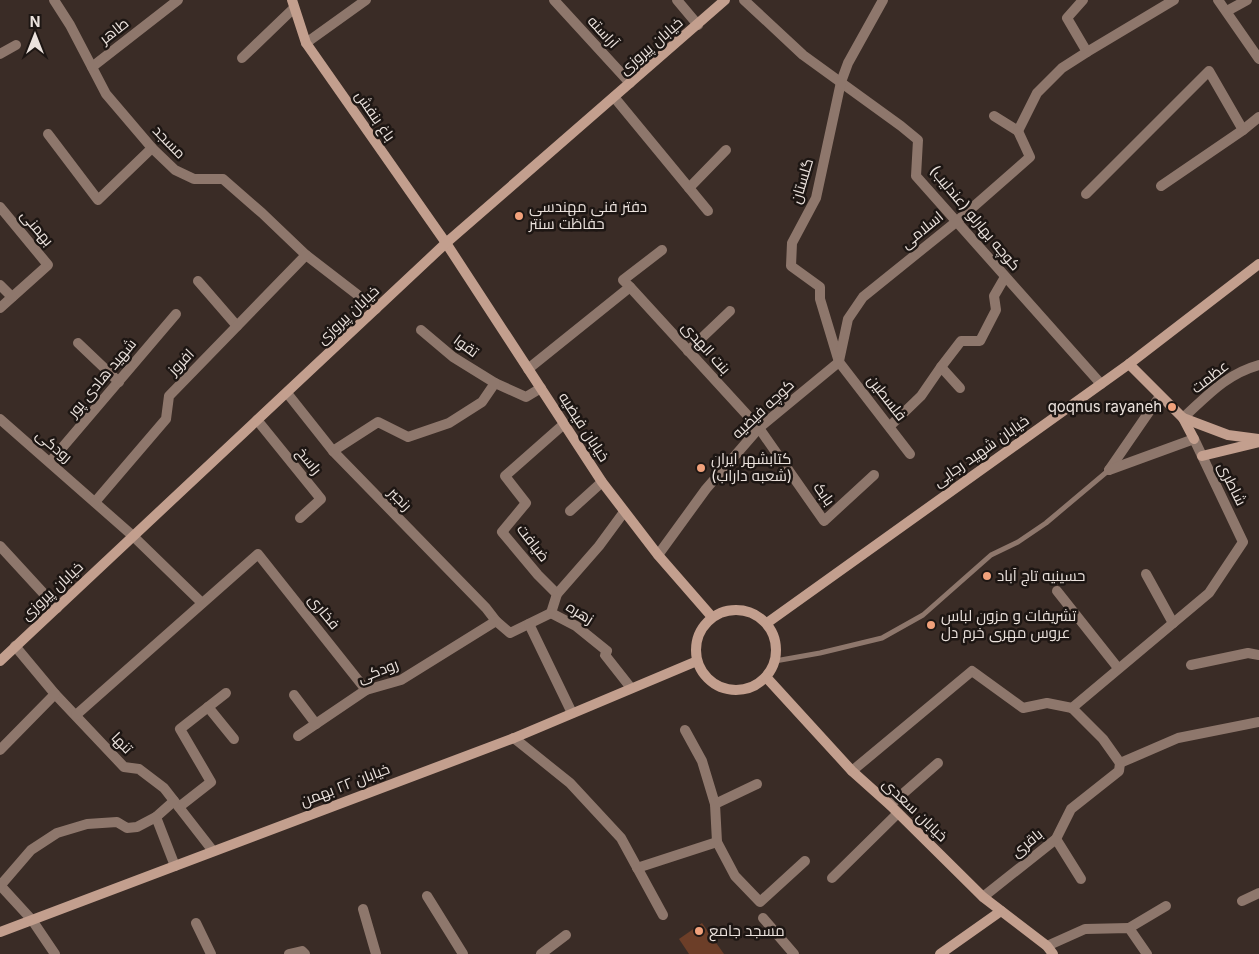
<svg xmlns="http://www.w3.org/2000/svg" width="1259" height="954" font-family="Inter,Cairo,sans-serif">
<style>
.building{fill:#6c3e28}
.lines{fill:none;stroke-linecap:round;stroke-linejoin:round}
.lane{stroke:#8e776c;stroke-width:5}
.street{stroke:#8e776c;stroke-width:10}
.secondary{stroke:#c39f8e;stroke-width:10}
.poi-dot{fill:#f1a17b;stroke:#1d1613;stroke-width:2}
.labels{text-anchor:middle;stroke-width:5;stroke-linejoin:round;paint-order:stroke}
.street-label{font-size:15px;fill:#ebe2dd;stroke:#1d1613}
.poi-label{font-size:15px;fill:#ebe2dd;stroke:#1d1613;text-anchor:start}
</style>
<rect width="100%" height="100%" fill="#3a2c26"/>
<path class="building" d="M702,923L724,954H689L679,939Z"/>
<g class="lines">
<path class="lane" d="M775,661L820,653L882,638L923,615L991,555L1018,542L1046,523L1109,470"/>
<g class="street">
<path d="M54,0L70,25L106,94L152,148L175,170L194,179H223L262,213L306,255L376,309"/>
<path d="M554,0L630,83"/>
<path d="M677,0L698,25"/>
<path d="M744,0L803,55L901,126L918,140L916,176L1101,384"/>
<path d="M883,0L848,63L841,82L816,198L792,243L791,266L820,287V299L839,362L910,454"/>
<path d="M1083,0L1067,18L1087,52"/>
<path d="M1218,0L1259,59"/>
<path d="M1227,11L1247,0"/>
<path d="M306,43L366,0"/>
<path d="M0,54L16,45"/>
<path d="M242,58L294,8"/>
<path d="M92,67L178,0"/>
<path d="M614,97L708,211"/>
<path d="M994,116L1018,131L1037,93L1062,68L1087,52L1174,0"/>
<path d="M48,134L98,200L152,148"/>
<path d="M1161,186L1243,130L1259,117"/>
<path d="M689,188L726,150"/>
<path d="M1086,194L1209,71L1243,130"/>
<path d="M0,207L48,265L0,308"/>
<path d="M198,281L237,326"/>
<path d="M0,285L12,297"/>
<path d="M630,287L759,428L824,521L874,475"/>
<path d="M421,330L453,357L495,383L526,397L541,388"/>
<path d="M78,343L119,382"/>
<path d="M688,351L730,311"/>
<path d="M839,361L848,319L863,297L956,222L1030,157L1018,131"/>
<path d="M941,367L961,341H980L996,310L994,296L1005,277"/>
<path d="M528,369L630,287L623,280L662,250"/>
<path d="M287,393L333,451L486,608L496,621L510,633L551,613"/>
<path d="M1183,418C1207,396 1226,374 1259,365"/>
<path d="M0,419L133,536L202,603"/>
<path d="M257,420L321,499L300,518"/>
<path d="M890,426L921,396L941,367L960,388"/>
<path d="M333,451L378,422L408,437L449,423L482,402L495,383"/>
<path d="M50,462L176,314"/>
<path d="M1109,470L1160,396"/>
<path d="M95,502L166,419L169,396L306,255"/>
<path d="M570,511L602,482"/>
<path d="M0,546L57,608"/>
<path d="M658,555L706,489L759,428L839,362"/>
<path d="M1146,574L1173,623"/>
<path d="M1057,591L1118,668"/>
<path d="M557,594L538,575L502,532L526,503L505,476L564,424"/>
<path d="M551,613L557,594L599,546L624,512"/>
<path d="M551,613L576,626L607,651L605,655L631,688"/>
<path d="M529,624L572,713"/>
<path d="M15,646L55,694L124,767L139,769L164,788L213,851"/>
<path d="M1191,665L1248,653L1259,655"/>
<path d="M294,695L316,724"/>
<path d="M208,707L234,739"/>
<path d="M1072,708L1209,593L1243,542L1194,439L1109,470"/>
<path d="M76,715L258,554L366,690"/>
<path d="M298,736L366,690L401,680L496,621"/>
<path d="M514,738L570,783L621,838L663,915"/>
<path d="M0,750L55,694"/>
<path d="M1120,763L1178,738L1259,722"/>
<path d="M852,771L972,671L1023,708L1047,703L1072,708"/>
<path d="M715,804L757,784"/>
<path d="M890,805L938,763"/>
<path d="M179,807L211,782L180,729L226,693"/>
<path d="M156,817L174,801"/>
<path d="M1056,839L1081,879"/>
<path d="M717,842L735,876L760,902L805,861"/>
<path d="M637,868L717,842L715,804L702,761L685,730"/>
<path d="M832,878L898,813"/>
<path d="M0,885L32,920L55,954"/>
<path d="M0,886L31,850L57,833L87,824L117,822L127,828L137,827L156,817L175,866"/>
<path d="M427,896L463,954"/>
<path d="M983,897L1056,839L1071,809L1119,771L1120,763L1103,739L1072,708"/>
<path d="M1242,901L1259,893"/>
<path d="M363,909L376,954"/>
<path d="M763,918L794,954"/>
<path d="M196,923L211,954"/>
<path d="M1129,928L1166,906"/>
<path d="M1047,946L1085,929L1129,928L1147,954"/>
<path d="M289,954L302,951L305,954"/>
<path d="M541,954L566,935"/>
</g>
<g class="secondary">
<path d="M292,0L306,43L446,243L602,482L658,555L712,617"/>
<path d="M1129,364L1183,418L1194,439"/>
<path d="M1183,418L1228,435L1259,439"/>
<path d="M1202,456L1259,442"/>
<circle cx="736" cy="650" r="40"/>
<path d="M767,623L1129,364L1259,264"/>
<path d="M0,661L446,243L725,0"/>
<path d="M766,677L852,771L890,805L983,897L1047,946L1053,954"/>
<path d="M0,932L514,738L697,661"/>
<path d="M940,954L1001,911"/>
</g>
</g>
<g class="poi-dot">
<circle cx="519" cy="216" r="5"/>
<circle cx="1172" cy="407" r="5"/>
<circle cx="701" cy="468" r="5"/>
<circle cx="987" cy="576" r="5"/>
<circle cx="931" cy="625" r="5"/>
<circle cx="699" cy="931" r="5"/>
</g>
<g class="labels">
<g class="street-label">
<text transform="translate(114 31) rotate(-38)" y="5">طاهر</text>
<text transform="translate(603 32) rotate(48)" y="5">آراسته</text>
<text transform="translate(651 46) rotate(-41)" y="5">خیابان پیروزی</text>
<text transform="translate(375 116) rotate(55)" y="5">باغ بنفش</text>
<text transform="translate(169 142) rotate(46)" y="5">مسجد</text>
<text transform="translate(802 181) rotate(-73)" y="5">گلستان</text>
<text transform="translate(975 218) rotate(50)" y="5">کوچه بهارلو (عندلیب)</text>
<text transform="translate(37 228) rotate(50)" y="5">بهمنی</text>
<text transform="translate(922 230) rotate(-39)" y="5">اسلامی</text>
<text transform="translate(348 315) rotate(-43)" y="5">خیابان پیروزی</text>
<text transform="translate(466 346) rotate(36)" y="5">تقوا</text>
<text transform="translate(706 348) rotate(48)" y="5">بنت الهدی</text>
<text transform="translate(181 362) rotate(-46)" y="5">افروز</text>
<text transform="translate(1210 377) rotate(-38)" y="5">عظمت</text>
<text transform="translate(102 378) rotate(-50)" y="5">شهید هادی پور</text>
<text transform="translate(887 398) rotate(52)" y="5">فلسطین</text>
<text transform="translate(763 409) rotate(-43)" y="5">کوچه فیضیه</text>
<text transform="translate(584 427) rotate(57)" y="5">خیابان فیضیه</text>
<text transform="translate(54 446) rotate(40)" y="5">رودکی</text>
<text transform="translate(981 451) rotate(-35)" y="5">خیابان شهید رجایی</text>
<text transform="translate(309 461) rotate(51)" y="5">راسخ</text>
<text transform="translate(1232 484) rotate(64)" y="5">شاطری</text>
<text transform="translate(824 494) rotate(55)" y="5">بابک</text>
<text transform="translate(400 499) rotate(46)" y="5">رنجبر</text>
<text transform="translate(533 543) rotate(52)" y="5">ضیافت</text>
<text transform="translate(52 591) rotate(-43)" y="5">خیابان پیروزی</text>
<text transform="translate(324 612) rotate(51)" y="5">فخاری</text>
<text transform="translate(580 613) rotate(32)" y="5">زهره</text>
<text transform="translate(378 671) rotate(-21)" y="5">رودکی</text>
<text transform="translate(122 743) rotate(46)" y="5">تنها</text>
<text transform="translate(345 785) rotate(-21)" y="5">خیابان ۲۲ بهمن</text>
<text transform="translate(915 810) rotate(44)" y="5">خیابان سعدی</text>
<text transform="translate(1027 843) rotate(-39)" y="5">باقری</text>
</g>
<g class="poi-label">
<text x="529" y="212">دفتر فنی مهندسی<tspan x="529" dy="17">حفاظت سنتر</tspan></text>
<text x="1162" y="412" text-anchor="end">qoqnus rayaneh</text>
<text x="711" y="464">کتابشهر ایران<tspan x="711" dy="17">(شعبه داراب)</tspan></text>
<text x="997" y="581">حسینیه تاج آباد</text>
<text x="941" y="621">تشریفات و مزون لباس<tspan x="941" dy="17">عروس مهری خرم دل</tspan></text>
<text x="709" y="936">مسجد جامع</text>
</g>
</g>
<g transform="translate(35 35)" stroke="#1d1613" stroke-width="4" paint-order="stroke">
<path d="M0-4L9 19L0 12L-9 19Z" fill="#ebe2dd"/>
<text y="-8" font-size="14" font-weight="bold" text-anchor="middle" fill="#ebe2dd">N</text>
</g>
</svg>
